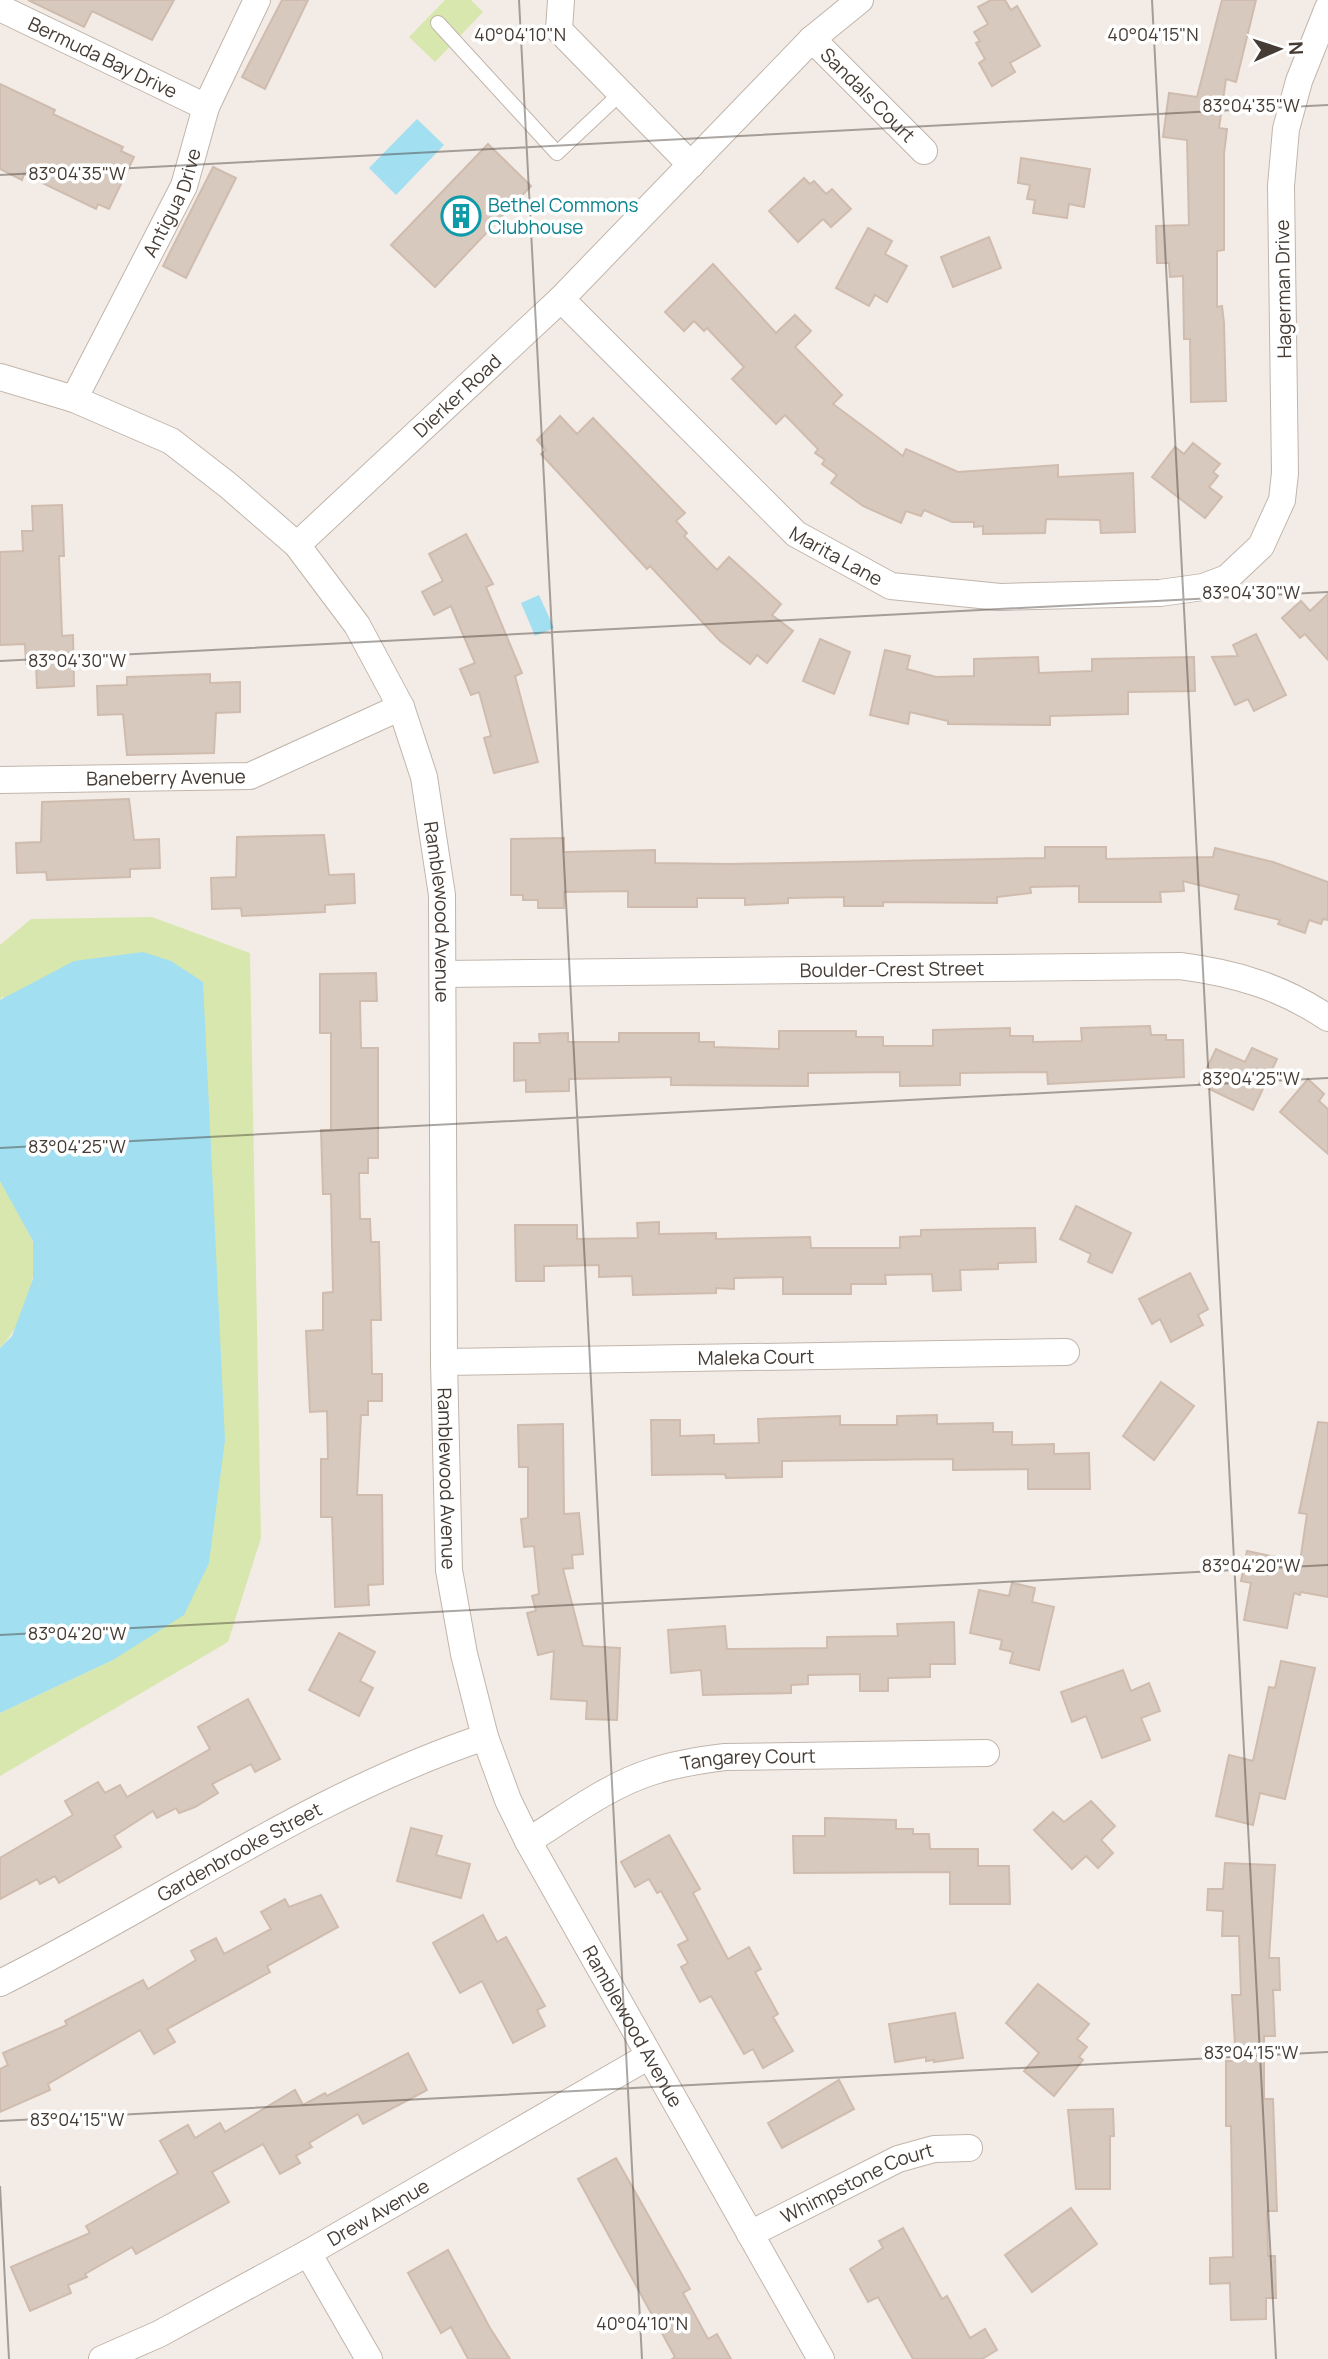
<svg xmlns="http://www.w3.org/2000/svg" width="1328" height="2359" font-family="Manrope,sans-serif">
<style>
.green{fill:#d8e7ae}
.water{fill:#a2dff0}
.building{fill:#d7c9be;stroke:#cfbcae;stroke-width:2}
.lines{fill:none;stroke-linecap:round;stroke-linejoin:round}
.service-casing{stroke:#c1b5ab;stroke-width:16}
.minor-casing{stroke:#c1b5ab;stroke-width:28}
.service{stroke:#fff;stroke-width:14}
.minor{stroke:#fff;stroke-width:26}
.ticks{fill:none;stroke:#453c35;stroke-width:2;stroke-opacity:0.45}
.labels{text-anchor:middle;stroke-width:7;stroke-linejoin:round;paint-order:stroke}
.street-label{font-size:19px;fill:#453c35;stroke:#fff}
.culture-label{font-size:19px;fill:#0d838f;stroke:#fff;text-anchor:start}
.ticks-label{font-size:18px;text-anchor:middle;fill:#453c35;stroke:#fff;stroke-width:7;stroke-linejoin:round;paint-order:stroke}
</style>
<rect width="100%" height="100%" fill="#f3ece6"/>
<g class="green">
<path d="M445,0H471L483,12L435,62L409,37Z"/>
<path d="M152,917L250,953L261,1538L228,1642L0,1776V1713L113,1660L3,996L0,1000V945L31,919Z"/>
<path d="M0,1181C9,1196 30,1226 33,1243C39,1276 24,1324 0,1348Z"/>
</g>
<g class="water">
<path d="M417,119L444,145L396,195L369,168Z"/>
<path d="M539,595L554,628L535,636L521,603Z"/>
<path d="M143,952L171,961L203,982L225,1440L209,1563L184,1615L113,1660L0,1713V1348L12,1336L33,1279V1241L0,1181V1000L74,961Z"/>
</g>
<g class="building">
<path d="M28,0H174L152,40L92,11L84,27Z"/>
<path d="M282,0H308L265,89L242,77Z"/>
<path d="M991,0H1005L1011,10L1017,6L1040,46L1010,63L1015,72L992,86L979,63L985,59L976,43L980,41L974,32L988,24L978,7Z"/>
<path d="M1222,0H1256L1236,82L1226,79L1219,128L1227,129L1224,154V250L1217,251V307L1222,306L1224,323L1226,401L1191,402L1190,339H1184L1183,276L1170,277L1169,263H1157L1156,226L1189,225L1187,140L1163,137L1169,93L1197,97Z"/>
<path d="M0,84L55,110L53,114L123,147L121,151L134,157L109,209L98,204L96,209L24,174L22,180L0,169Z"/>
<path d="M488,144L531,186L435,287L391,245Z"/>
<path d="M1021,158L1090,169L1084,207L1069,204L1067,218L1033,213L1035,200L1027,199L1030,185L1018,183Z"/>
<path d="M213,167L236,178L186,278L163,266Z"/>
<path d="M804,178L810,184L814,181L826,194L832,189L851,209L831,227L823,219L798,242L769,211Z"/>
<path d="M868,228L892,241L885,254L907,266L887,302L875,295L869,306L836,288Z"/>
<path d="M989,237L1001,268L953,287L941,257Z"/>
<path d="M713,264L776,333L795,315L811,331L795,347L842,395L833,404L903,456L906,449L958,472L1058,465V477L1133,473L1135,532L1101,533L1100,520L1046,519L1045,533L983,534V526L974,527V522H952L924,510L921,516L906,511L901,523L863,506L831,483L837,475L822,464L825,460L815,453L818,449L785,415L776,424L732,379L744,367L707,328L704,331L694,321L684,331L665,312Z"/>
<path d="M560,416L577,434L593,418L685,513L676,521L687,533L684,536L717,570L729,557L781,604L772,615L793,631L767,663L757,655L750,664L720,641L650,566L647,569L541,454L546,450L537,440Z"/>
<path d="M1193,443L1220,464L1213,472L1218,476L1209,487L1222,497L1205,518L1152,477L1175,447L1184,454Z"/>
<path d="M62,505L64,556H59L62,636L73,635L74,686L37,688L36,663L26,664L25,644L0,645V552L23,551L22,531H33L32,506Z"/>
<path d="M466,534L493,584L486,587L522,673L515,676L538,762L494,773L484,738L491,736L479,692L471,695L460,669L475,663L451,606L434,615L422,592L443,581L429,554Z"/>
<path d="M1328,594V660L1305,634L1300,638L1282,618L1301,601L1310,611Z"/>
<path d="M1256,634L1286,695L1254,711L1248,699L1235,705L1212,657L1238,656L1233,645Z"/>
<path d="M820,639L850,652L834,694L803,681Z"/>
<path d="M885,650L910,656L907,669L936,677L974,676V659L1038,657L1039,673L1092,671V659L1194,657L1195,691L1128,692V714L1050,716V725L948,724V721L910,712L908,724L870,715Z"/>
<path d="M210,674V683L240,682V712L216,713L214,753L127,755L123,714L98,715L97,686L127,685V677Z"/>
<path d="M129,799L134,840L159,839L160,868L130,869V877L47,880L46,872L17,873L16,843L41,842L42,802Z"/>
<path d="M324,835L329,875L354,874L355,903L325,905V912L242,916L241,908L212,909L211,878L236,877L237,837Z"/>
<path d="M564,838V852L655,850V863L730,864L1045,858V847H1106V859L1213,857L1215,848L1273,862L1328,882V920L1323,919L1321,924L1309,920L1305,933L1278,924L1280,920L1235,909L1239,895L1183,881L1184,891L1160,892L1161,902H1079V886L1030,887L1031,893L997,897V903L883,902V906H844V897L788,898V903L745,905V898H697V907H628V891L564,892V908H538V900H523V895H511V839Z"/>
<path d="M376,973L377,1001H360L361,1048H378V1158H368V1173H359L360,1219H370L371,1242H379L381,1320H371L372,1374H382V1401H368V1415H361L357,1495H382L383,1584L368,1585L369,1605L335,1607L332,1517H321V1459H328L327,1411L310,1412L306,1331L323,1330V1293L333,1292L331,1194H323L321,1130H331V1033H320V974Z"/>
<path d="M1150,1026L1151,1035H1166V1040H1183L1184,1077L1048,1084L1047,1072L960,1073V1085L900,1086V1072L808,1073V1086L671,1085V1077L569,1079V1091L526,1092V1080L514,1081V1043H540L539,1034L568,1033V1042H619V1033H699V1042H714V1047L779,1049V1031H856V1037H883V1046H933V1030L1010,1028V1036H1033V1042L1082,1041L1081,1028Z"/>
<path d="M1252,1048L1277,1059L1253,1110L1199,1084L1216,1049L1245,1062Z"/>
<path d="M1308,1079L1324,1094L1319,1101L1328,1109V1154L1280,1112Z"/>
<path d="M1076,1206L1131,1233L1112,1273L1088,1262L1091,1254L1060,1239Z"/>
<path d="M659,1222V1234L716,1233V1239L810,1237L811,1248H900V1237L921,1236V1230L1035,1228L1036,1262L998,1263V1269L960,1270L961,1290L933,1291L932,1274L885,1275L886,1284H851V1294H783V1277L734,1278V1289L716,1288V1293L633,1295L632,1276L599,1277V1265L544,1266V1281H516L515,1225H577V1239L638,1238L637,1223Z"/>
<path d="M1190,1273L1208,1309L1198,1315L1203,1325L1171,1342L1160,1319L1152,1324L1139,1299Z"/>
<path d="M1161,1382L1194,1406L1154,1460L1123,1436Z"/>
<path d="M937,1415V1424L993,1423V1432H1012V1445L1054,1444V1454L1089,1453L1090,1489H1028V1469L953,1470V1459L782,1461V1477L726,1478L725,1474L652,1475L651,1420H680V1436L714,1435V1444L759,1443L758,1419L840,1416V1425H897V1416Z"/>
<path d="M1318,1422L1328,1423V1597L1301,1592L1300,1595L1294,1593L1287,1628L1244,1620L1251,1583L1241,1581L1247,1551L1300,1562L1307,1514L1299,1513Z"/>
<path d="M563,1424L564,1514L579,1513L583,1554L572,1555L573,1568L563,1569L583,1646L620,1648L617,1720L586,1719L587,1701L551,1699L554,1651L538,1655L527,1613L536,1611L532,1596L539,1594L534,1546L524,1547L521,1519L528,1518V1467H519L518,1425Z"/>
<path d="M1012,1583L1035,1588L1032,1602L1054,1607L1039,1670L1010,1663L1013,1652L1000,1649L1002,1640L970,1633L979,1590L1009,1596Z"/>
<path d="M954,1622L955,1664H930V1677L888,1678V1691H860V1674L808,1675V1684L791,1685V1693L703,1695L701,1670L671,1673L668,1630L725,1626L727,1649L827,1648V1637L898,1636L897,1624Z"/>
<path d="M339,1633L375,1652L360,1681L373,1688L359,1716L309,1690Z"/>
<path d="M1281,1661L1315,1668L1285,1799L1260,1793L1253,1825L1216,1816L1229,1755L1253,1761L1269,1687L1275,1688Z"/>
<path d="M1123,1670L1131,1691L1149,1683L1160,1711L1141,1718L1150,1740L1102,1758L1086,1716L1072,1722L1061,1692Z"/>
<path d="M248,1699L280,1759L255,1772L251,1764L212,1784L218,1793L195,1807L179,1813L176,1808L157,1818L153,1811L114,1836L121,1847L59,1883L55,1876L40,1884L37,1879L0,1899V1858L73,1815L65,1801L98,1782L105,1793L120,1785L127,1797L210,1749L198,1727Z"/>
<path d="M1091,1801L1115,1826L1101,1840L1113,1853L1098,1868L1086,1856L1072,1869L1034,1830L1053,1812L1064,1822Z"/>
<path d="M825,1818L896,1820V1829H913V1834H929L930,1849H978V1866H1009L1010,1904H950V1872L794,1873L793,1836H825Z"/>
<path d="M411,1828L442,1836L436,1855L470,1864L461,1898L397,1881Z"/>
<path d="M669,1835L700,1889L693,1893L728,1959L749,1947L761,1969L755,1972L778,2014L773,2017L793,2051L763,2068L753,2049L744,2054L711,1996L700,2002L681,1967L688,1963L678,1945L688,1940L661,1891L657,1893L649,1879L635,1887L621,1862Z"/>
<path d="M1225,1863L1275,1865L1269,1958H1279L1280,1990H1273L1275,2036H1264V2099H1273L1277,2211H1267L1268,2256H1275L1276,2298H1266V2319L1231,2320L1230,2283L1210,2284V2258L1233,2257L1231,2126H1226V2061H1236L1232,1995H1241L1239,1936H1222L1223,1911L1207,1910L1208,1889H1223Z"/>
<path d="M321,1895L338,1927L267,1966L270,1972L167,2029L175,2042L154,2054L140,2030L48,2084L50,2090L0,2112V2069L8,2065L3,2053L67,2025L65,2021L143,1980L148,1989L196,1960L191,1951L216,1938L224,1954L271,1929L261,1912L285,1899L289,1907Z"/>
<path d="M483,1915L497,1942L506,1937L545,2006L537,2010L545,2026L513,2043L482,1981L460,1993L433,1943Z"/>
<path d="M1038,1984L1089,2024L1077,2039L1087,2047L1079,2057L1083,2060L1054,2096L1024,2071L1039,2053L1006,2023Z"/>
<path d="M955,2013L963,2058L934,2062V2060L926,2061V2057L895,2062L889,2024Z"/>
<path d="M408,2053L427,2090L363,2124L358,2114L309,2143L312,2147L296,2156L300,2163L280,2174L263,2144L212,2172L229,2202L136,2254L132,2247L85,2274L87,2277L68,2285L71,2293L30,2311L11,2267L90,2233L86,2226L178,2173L160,2141L188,2125L195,2138L220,2123L225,2132L295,2090L303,2105L325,2093L327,2096Z"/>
<path d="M839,2080L854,2109L782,2148L768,2123Z"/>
<path d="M1113,2109L1114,2136H1110V2189H1076L1068,2110Z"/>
<path d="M616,2158L690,2289L683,2293L708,2339L717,2334L731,2359H672L675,2357L578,2179Z"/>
<path d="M1071,2208L1097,2244L1032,2292L1005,2255Z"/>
<path d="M903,2228L942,2299L947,2296L970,2338L985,2329L997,2350L982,2359H913L878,2297L868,2302L850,2269L883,2248L879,2241Z"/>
<path d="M448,2250L490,2328L510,2359H468L451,2327L441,2333L408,2273Z"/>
</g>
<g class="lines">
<g class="service-casing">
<path id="service" d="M438,23L557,153L621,93"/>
</g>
<g class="minor-casing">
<g id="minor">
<path d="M561,0L559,30L691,165"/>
<path id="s1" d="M0,8L206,107"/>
<path id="s2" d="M812,39L924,151"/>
<path id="s3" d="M561,299L796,534L891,586L1000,597L1160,593L1203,587L1227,578L1261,546L1282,500L1285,473L1281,186L1286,129L1299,81L1328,8"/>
<path id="s4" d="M0,377L74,399L171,441L229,486L297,545L357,625L401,707L424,777L442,895L444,1362L449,1570L464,1654L485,1737L508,1800L528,1841L821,2359"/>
<path id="s5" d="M74,399L184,186L206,107L257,0"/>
<path id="s6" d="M297,545L561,299L812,39L860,0"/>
<path id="s7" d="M0,780L250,776L401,707"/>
<path id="s8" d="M444,974L1180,966C1235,973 1282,987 1328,1018"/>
<path id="s9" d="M444,1362L1066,1352"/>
<path id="s10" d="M528,1841C567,1817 607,1786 651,1772C675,1764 700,1760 725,1757L986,1753"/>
<path id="s11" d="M0,1983C163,1902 311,1795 485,1737"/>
<path id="s12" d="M750,2234L898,2159L934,2149L969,2148"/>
<path d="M308,2253L369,2359"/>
<path id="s13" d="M102,2359L159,2334L308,2253L649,2056"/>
</g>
</g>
<use href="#service" class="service"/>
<use href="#minor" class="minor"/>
</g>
<path class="ticks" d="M519,0L642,2359M1152,0L1276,2359M0,175L1328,105M0,661L1328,592M0,1148L1328,1078M0,1635L1328,1565M0,2121L1328,2052M0,2186L9,2359"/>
<defs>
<g id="building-ring" transform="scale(2.0125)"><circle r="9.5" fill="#fff" stroke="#0f9aa8" stroke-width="1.5"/><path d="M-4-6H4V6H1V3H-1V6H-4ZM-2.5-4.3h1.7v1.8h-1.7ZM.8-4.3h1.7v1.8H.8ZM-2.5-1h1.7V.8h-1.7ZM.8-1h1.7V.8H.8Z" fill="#0f9aa8"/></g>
</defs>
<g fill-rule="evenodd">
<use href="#building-ring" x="461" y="216"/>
</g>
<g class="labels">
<g class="street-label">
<text dy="7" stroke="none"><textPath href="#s1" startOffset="114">Bermuda Bay Drive</textPath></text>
<text dy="7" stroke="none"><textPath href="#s2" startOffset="79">Sandals Court</textPath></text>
<text dy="7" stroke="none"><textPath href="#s5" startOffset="220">Antigua Drive</textPath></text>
<text transform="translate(1283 289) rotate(-91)" y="7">Hagerman Drive</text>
<text dy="7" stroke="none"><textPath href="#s6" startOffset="219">Dierker Road</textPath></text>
<text dy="7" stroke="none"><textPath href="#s3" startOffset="378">Marita Lane</textPath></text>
<text dy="7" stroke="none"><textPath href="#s7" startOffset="166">Baneberry Avenue</textPath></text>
<text dy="7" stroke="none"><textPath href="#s4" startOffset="749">Ramblewood Avenue</textPath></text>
<text dy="7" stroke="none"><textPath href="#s8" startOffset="448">Boulder-Crest Street</textPath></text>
<text dy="7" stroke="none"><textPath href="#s9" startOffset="312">Maleka Court</textPath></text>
<text dy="7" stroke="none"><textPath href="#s4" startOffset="1316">Ramblewood Avenue</textPath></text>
<text dy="7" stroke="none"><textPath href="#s10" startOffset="240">Tangarey Court</textPath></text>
<text dy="7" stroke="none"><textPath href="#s11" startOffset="273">Gardenbrooke Street</textPath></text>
<text dy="7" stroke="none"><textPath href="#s4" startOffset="1904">Ramblewood Avenue</textPath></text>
<text dy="7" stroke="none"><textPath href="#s12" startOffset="119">Whimpstone Court</textPath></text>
<text dy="7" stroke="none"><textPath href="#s13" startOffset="313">Drew Avenue</textPath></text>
</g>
<g class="culture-label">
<text x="488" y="212">Bethel Commons<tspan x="488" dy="22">Clubhouse</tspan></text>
</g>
</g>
<g class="ticks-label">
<text x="520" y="41">40°04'10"N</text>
<text x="1153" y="41">40°04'15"N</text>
<text x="1251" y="112">83°04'35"W</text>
<text x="77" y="180">83°04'35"W</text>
<text x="1251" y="599">83°04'30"W</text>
<text x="77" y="667">83°04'30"W</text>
<text x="1251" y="1085">83°04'25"W</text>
<text x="77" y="1153">83°04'25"W</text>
<text x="1251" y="1572">83°04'20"W</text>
<text x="77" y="1640">83°04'20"W</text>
<text x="1251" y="2059">83°04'15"W</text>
<text x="77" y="2126">83°04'15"W</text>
<text x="642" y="2330">40°04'10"N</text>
</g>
<g transform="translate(1279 49) rotate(87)" stroke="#ffffff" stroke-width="5" paint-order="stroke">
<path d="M0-5L12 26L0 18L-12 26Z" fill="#453c35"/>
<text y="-10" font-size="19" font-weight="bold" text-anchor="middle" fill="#453c35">N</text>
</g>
</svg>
